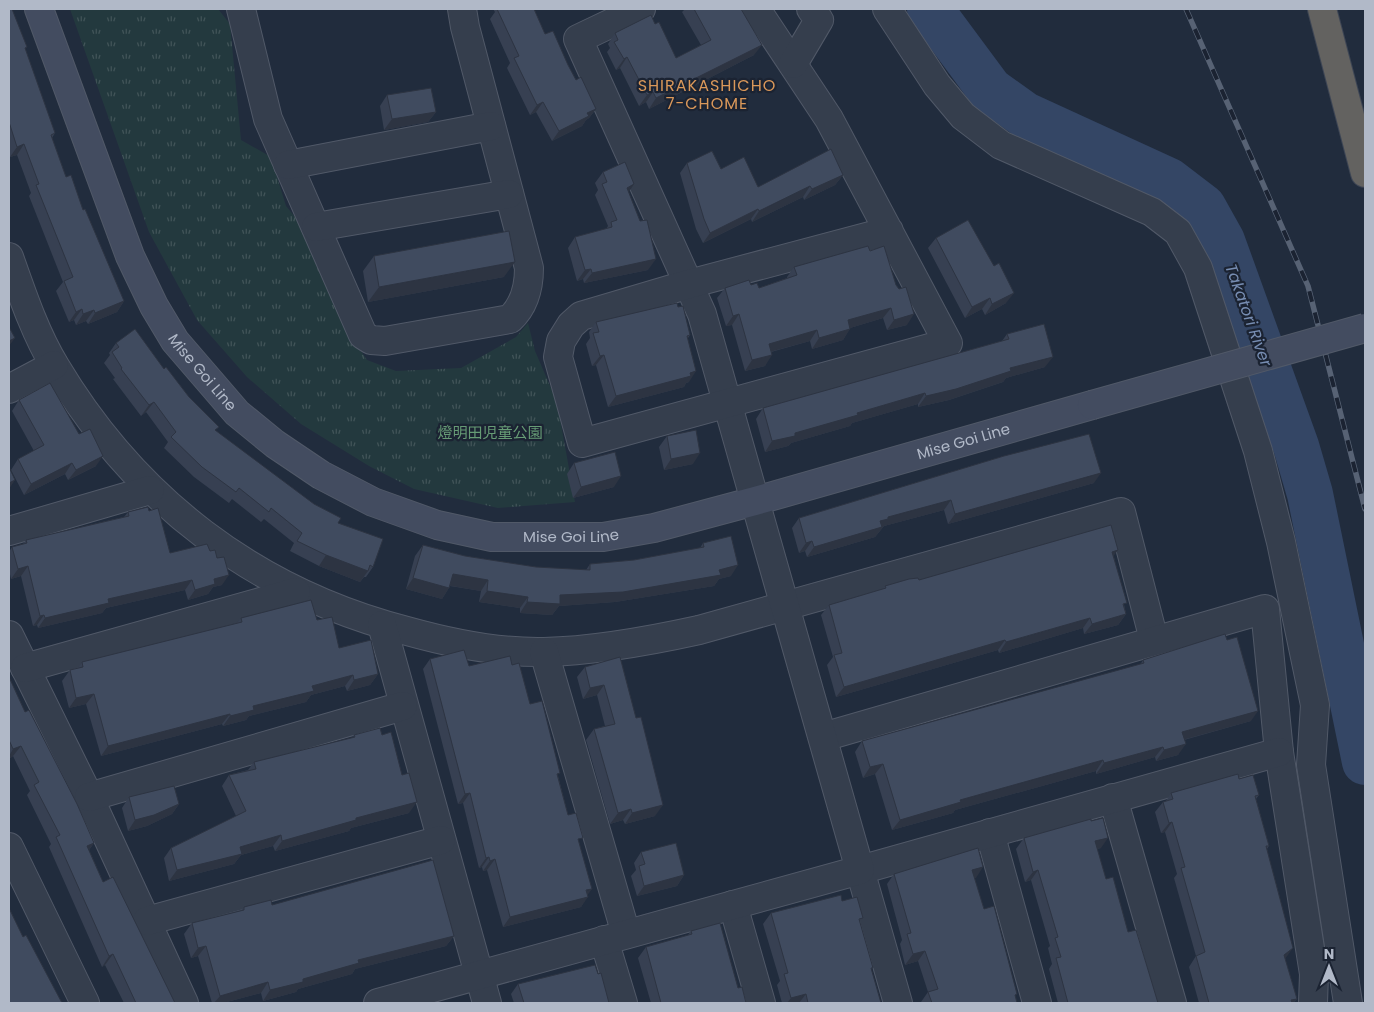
<svg xmlns="http://www.w3.org/2000/svg" width="1374" height="1012" font-family="Poppins,'Noto Sans JP',sans-serif">
<style>
.grass{fill:url(#grass-tufts)}
.lines{fill:none;stroke-linecap:round;stroke-linejoin:round}
.river{stroke:#344665;stroke-width:46}
.minor-casing{stroke:#515968;stroke-width:30}
.tertiary-casing{stroke:#515968;stroke-width:30}
.secondary-casing{stroke:#515968;stroke-width:30}
.trunk-casing{stroke:#3e4655;stroke-width:30}
.minor{stroke:#353e4d;stroke-width:28}
.tertiary{stroke:#353e4d;stroke-width:28}
.secondary{stroke:#434c60;stroke-width:28}
.trunk{stroke:#636260;stroke-width:28}
.rail-casing{stroke:#576274;stroke-width:5.5}
.rail{stroke:#1b2332;stroke-width:4;stroke-dasharray:11;stroke-linecap:butt}
.secondary-bridge-casing{stroke:#515968;stroke-width:30;stroke-linecap:butt}
.secondary-bridge{stroke:#434c60;stroke-width:28}
.wall{fill:#374052}
.shaded-wall{fill:#2d3442}
.building{fill:#404b5f;stroke:#2d3442}
.labels{text-anchor:middle;stroke-width:4.5;stroke-linejoin:round;paint-order:stroke}
.street-label{font-size:15px;fill:#b1b9c8;stroke:#1b2332}
.park-label{font-size:15px;fill:#669b75;stroke:#1b2332}
.neighbourhood-label{font-size:16px;letter-spacing:1px;fill:#da985a;stroke:#1b2332}
.water-label{font-size:16px;font-style:italic;fill:#778db2;stroke:#1b2332}
</style>
<defs>
<pattern id="grass-tufts" width="24" height="20" patternUnits="userSpaceOnUse" patternTransform="scale(1.25)"><rect width="24" height="20" fill="#23393e"/><path d="M3 7l-1-3M5 7V3M7 7l1-3M15 17l-1-3M17 17v-4M19 17l1-3" fill="none" stroke="#415458"/></pattern>
</defs>
<rect width="100%" height="100%" fill="#212c3d"/>
<path class="grass" d="M70,9H218L230,24L241,140L271,157L286,206L306,230L344,326L367,360L396,371L461,368L516,337L528,323L535,351L557,402L575,502L498,508L414,489L369,466L301,424L247,377L197,320L149,232Z"/>
<g class="lines">
<path class="river" d="M930,9L990,90L1025,115L1169,181L1203,207L1222,241L1296,446L1310,494L1365,762"/>
<g class="minor-casing">
<g id="minor">
<path d="M241,9L268,119L363,335L371,340L385,341L510,319C524,306 529,287 529,268L465,27L462,9"/>
<path d="M641,9L578,39L702,314L755,501"/>
<path d="M756,9L829,119L948,343L582,443L558,357L561,341L571,325L581,316L689,284L889,231"/>
<path d="M887,9L937,85L963,116L1001,145L1152,212L1178,232L1198,268L1258,451L1281,542L1315,705L1311,765L1348,1003"/>
<path d="M793,64L819,20L811,9"/>
<path d="M288,165L491,126"/>
<path d="M316,227L509,194"/>
<path d="M9,257C22,294 35,333 55,366C135,500 255,592 407,631C450,643 499,653 544,652C596,651 649,641 699,630L1121,512L1154,640"/>
<path d="M9,389L54,365"/>
<path d="M9,531L150,490"/>
<path d="M382,625L487,1003"/>
<path d="M9,635L89,797L184,1003"/>
<path d="M544,652L626,934"/>
<path d="M25,668L296,592"/>
<path d="M823,737L1265,609L1279,752L1314,974L1313,1003"/>
<path d="M89,797L403,706"/>
<path d="M1113,798L1172,1003"/>
<path d="M990,833L1037,1003"/>
<path d="M733,905L761,1003"/>
<path d="M147,921L441,840"/>
<path d="M604,940L623,1003"/>
<path d="M898,1003L860,870L1279,752"/>
</g>
</g>
<g class="tertiary-casing">
<g id="tertiary">
<path d="M9,847L85,1003"/>
<path d="M378,1003L860,870L755,501"/>
</g>
</g>
<g class="secondary-casing">
<g id="secondary">
<path id="s1" d="M39,9L130,256L154,306L175,341L237,413L275,444L321,475L373,502L437,525L492,537H603L654,528L755,501L1092,405"/>
</g>
</g>
<g class="trunk-casing">
<path id="trunk" d="M1322,9L1365,173"/>
</g>
<use href="#minor" class="minor"/>
<use href="#tertiary" class="tertiary"/>
<use href="#secondary" class="secondary"/>
<use href="#trunk" class="trunk"/>
<g class="rail-casing">
<path id="rail" d="M1186,9L1308,286L1365,509"/>
</g>
<use href="#rail" class="rail"/>
<g class="secondary-bridge-casing">
<path id="secondary-bridge" d="M1092,405L1365,328"/>
</g>
<use href="#secondary-bridge" class="secondary-bridge"/>
</g>
<g class="wall">
<path d="M9,9L25,49L55,133L52,138L66,177L83,210L124,301L117,312L88,324L86,321L76,325L74,320L69,322L56,291L63,282L29,196L31,193L17,155L10,157L9,154Z"/>
<path d="M493,9H534L545,34L568,65L576,80L596,109L589,118L586,120L582,126L552,141L536,112L530,115L507,68L510,63L490,19L495,12Z"/>
<path d="M685,9H741L754,55L649,109L646,102L639,106L620,68L616,70L607,52L610,48L608,44L615,33L655,24L676,58L701,45L682,12Z"/>
<path d="M387,95L436,112L428,122L384,130L380,106Z"/>
<path d="M687,163L721,169L758,187L843,175L835,185L804,200L803,197L752,222L751,219L703,243L696,229L680,173Z"/>
<path d="M603,172L629,193L648,270L584,283L583,279L577,281L568,248L575,237L606,229L608,226L595,195L598,190L595,183Z"/>
<path d="M936,238L1006,303L985,315L982,309L965,318L928,248Z"/>
<path d="M870,251L907,325L887,330L883,318L850,328L843,340L812,349L810,341L771,352L765,366L745,371L732,325L726,326L717,298L725,288L751,285L759,288L787,278V277L794,267Z"/>
<path d="M374,256L504,277L368,302L363,271Z"/>
<path d="M596,322L690,335L688,338L689,382L686,383L684,387L608,407L596,365L592,366L586,344L590,338L589,332Z"/>
<path d="M1007,334L1045,367L1006,378L1003,382L949,400L918,407V404L852,423L850,426L791,443L788,446L765,452L756,419L763,408L1002,341Z"/>
<path d="M116,343L164,369L189,397L216,431L338,523L373,567L366,577H364L360,582L319,566L290,551L294,543L264,519L261,522L232,499L229,503L194,477L164,448L168,442L146,412L141,416L113,379L115,378L104,363L110,355L109,353Z"/>
<path d="M19,400L96,466L68,480L65,474L24,495L11,470L18,459L34,451L12,411Z"/>
<path d="M667,436L693,464L664,470L659,447Z"/>
<path d="M1004,456L1094,483L948,524L944,510L884,526L875,537L807,557L805,551L799,553L792,528L799,518Z"/>
<path d="M574,463L614,487L573,498L567,474Z"/>
<path d="M149,511L170,553L210,551L222,585L213,587L208,594L188,600L185,590L106,608L102,613L38,628L37,625L33,626L21,576L11,579L9,569V552L12,547L23,544L26,540L124,517L128,512Z"/>
<path d="M703,543L731,576L719,579L714,586L615,602L559,606L552,615L520,613V608L479,602L481,591L450,586L442,599L406,589L415,556L423,545L465,556L536,567L586,570L590,564L634,560L700,548Z"/>
<path d="M1114,557L1126,614L1118,625L1084,634L1083,628L999,653L998,650L836,697L827,665L833,657L821,615L829,605L882,589L885,586L919,580Z"/>
<path d="M241,618L317,620L339,648L378,674L370,685L347,691L345,686L311,695L306,702L249,716L246,720L223,726L222,724L101,756L86,704L69,708L62,681L70,670L78,668L82,662L237,623Z"/>
<path d="M620,657L655,816L625,824L623,820L610,824L586,740L594,729L605,726L597,695L583,699L577,677L585,667Z"/>
<path d="M430,659L469,666L512,665L530,704L558,776L568,815L579,842L588,895L581,907L503,927L487,870L483,871L482,867L479,868L463,803L458,804L423,669Z"/>
<path d="M1143,660L1251,721L1184,740L1178,755L1156,761L1155,757L1096,774V771L955,810L953,813L892,830L875,774L863,778L855,752L862,741L1140,665Z"/>
<path d="M9,677L25,712L94,843L89,850L103,882L174,1003H124L105,965L102,967L49,847L51,844L27,795L30,791L13,756L9,759Z"/>
<path d="M354,735H382L409,813L351,828L349,831L275,851L273,846L241,855L234,864L169,881L164,858L171,848L236,816L222,786L229,775L248,770L254,762L353,738Z"/>
<path d="M1239,779L1259,795L1256,799L1269,846L1267,849L1285,959L1297,999L1293,1003H1199L1189,967L1196,956L1174,878L1177,874L1165,832L1161,833L1155,812L1163,802L1166,801L1171,793Z"/>
<path d="M129,797L179,804L172,814L147,826L128,831L122,808Z"/>
<path d="M1024,838L1101,848L1097,849L1106,879L1158,1003H1058L1049,969L1052,964L1048,948L1050,946L1031,880L1025,882L1016,849Z"/>
<path d="M641,852L684,875L677,886L637,896L631,876L636,870L634,863Z"/>
<path d="M894,874L976,878H974L984,909L1017,1003H921V1002L928,992L918,961L905,965L900,944L902,940L887,884Z"/>
<path d="M842,901L860,922L873,968L871,970L881,1003H782L777,985L780,981L763,924L771,913Z"/>
<path d="M272,905L454,936L446,946L355,969L352,974L298,989L296,992L263,1001L261,993L223,1003H212L198,956L191,958L184,934L192,923L241,910L244,907Z"/>
<path d="M691,931L738,988L746,1003H651L638,958L646,947L688,935Z"/>
<path d="M518,984L609,1003H514L511,994Z"/>
</g>
<g class="shaded-wall">
<path d="M762,45L754,55L649,109L656,98Z"/>
<path d="M627,57L620,68L616,70L624,59Z"/>
<path d="M653,92L646,102L639,106L647,95Z"/>
<path d="M543,102L536,112L530,115L537,105Z"/>
<path d="M596,109L589,118L586,120L582,126L552,141L559,131L587,113Z"/>
<path d="M436,112L428,122L384,130L392,119Z"/>
<path d="M24,144L17,155L10,157L17,147Z"/>
<path d="M843,175L835,185L804,200L812,189Z"/>
<path d="M634,184L627,195V188Z"/>
<path d="M810,186L803,197L752,222L759,211Z"/>
<path d="M758,209L751,219L703,243L710,233Z"/>
<path d="M656,259L648,270L584,283L592,273Z"/>
<path d="M515,262L504,277L368,302L379,287Z"/>
<path d="M591,269L583,279L577,281L585,270Z"/>
<path d="M1014,293L1006,303L985,315L992,304Z"/>
<path d="M990,298L982,309L965,318L972,307Z"/>
<path d="M124,301L117,312L88,324L95,313Z"/>
<path d="M891,308L883,318L840,331L848,320Z"/>
<path d="M82,309L74,320L69,322L76,312Z"/>
<path d="M94,310L86,321L76,325L83,314Z"/>
<path d="M739,314L732,325L726,326L733,316Z"/>
<path d="M914,314L907,325L887,330L894,320Z"/>
<path d="M850,329L843,340L812,349L819,338Z"/>
<path d="M817,330L810,341L762,354L769,344Z"/>
<path d="M15,338L9,346V341Z"/>
<path d="M604,355L596,365L592,366L600,356Z"/>
<path d="M772,355L765,366L745,371L752,360Z"/>
<path d="M1053,357L1045,367L1006,378L1003,382L949,400L918,407L926,396L1010,368Z"/>
<path d="M696,371L689,382L686,383L684,387L608,407L616,396Z"/>
<path d="M925,393L918,404L852,423L850,426L791,443L788,446L765,452L772,441L795,433L857,413Z"/>
<path d="M154,402L146,412L141,416L149,405Z"/>
<path d="M700,453L693,464L664,470L671,459Z"/>
<path d="M103,456L96,466L68,480L76,470Z"/>
<path d="M72,463L65,474L24,495L31,484Z"/>
<path d="M1101,473L1094,483L948,524L955,514Z"/>
<path d="M621,476L614,487L573,498L581,487Z"/>
<path d="M15,480L9,489V483Z"/>
<path d="M951,500L944,510L884,526L875,537L807,557L814,547L880,521L888,517Z"/>
<path d="M812,541L805,551L799,553L806,543Z"/>
<path d="M1118,550L1110,561L1112,552Z"/>
<path d="M326,555L368,571L360,582L319,566Z"/>
<path d="M738,565L731,576L719,579L714,586L615,602L559,606L552,615L520,613L527,602L560,595L719,570Z"/>
<path d="M28,566L21,576L11,579L18,569Z"/>
<path d="M453,574L488,580L481,591L446,585Z"/>
<path d="M229,575L222,585L213,587L208,594L188,600L195,590L214,579Z"/>
<path d="M413,578L449,588L442,599L406,589Z"/>
<path d="M192,580L185,590L106,608L102,613L38,628L45,618L108,599Z"/>
<path d="M487,591L528,597L520,608L479,602Z"/>
<path d="M1126,614L1118,625L1084,634L1092,624Z"/>
<path d="M44,615L37,625L33,626L40,616Z"/>
<path d="M1090,618L1083,628L999,653L1006,642Z"/>
<path d="M1005,640L998,650L836,697L844,687Z"/>
<path d="M378,674L370,685L347,691L354,680Z"/>
<path d="M353,675L345,686L311,695L306,702L249,716L246,720L223,726L230,716L253,706L312,686Z"/>
<path d="M604,685L597,695L583,699L590,688Z"/>
<path d="M94,694L86,704L69,708L76,698Z"/>
<path d="M1258,711L1251,721L1175,742L1182,732Z"/>
<path d="M230,714L222,724L101,756L108,746Z"/>
<path d="M1186,744L1178,755L1156,761L1164,750Z"/>
<path d="M21,746L13,756L9,759V756L13,749Z"/>
<path d="M1163,747L1155,757L1096,774L1104,763Z"/>
<path d="M1103,760L1096,771L955,810L953,813L892,830L900,820L960,800Z"/>
<path d="M883,764L875,774L863,778L870,767Z"/>
<path d="M470,793L463,803L458,804L465,794Z"/>
<path d="M417,802L409,813L351,828L349,831L275,851L282,841L356,818Z"/>
<path d="M179,804L172,814L147,826L128,831L135,820Z"/>
<path d="M663,805L655,816L625,824L632,813Z"/>
<path d="M631,809L623,820L610,824L618,813Z"/>
<path d="M1172,822L1165,832L1161,833L1169,823Z"/>
<path d="M281,835L273,846L241,855L234,864L169,881L177,870L240,847Z"/>
<path d="M1108,838L1101,848L1087,852L1095,841Z"/>
<path d="M94,843L86,854L87,846Z"/>
<path d="M489,857L482,867L479,868L486,858Z"/>
<path d="M495,859L487,870L483,871L490,861Z"/>
<path d="M983,867L976,878L964,881L972,870Z"/>
<path d="M1038,870L1031,880L1025,882L1033,872Z"/>
<path d="M684,875L677,886L637,896L644,886Z"/>
<path d="M592,889L586,897H588L581,907L503,927L510,917Z"/>
<path d="M454,936L446,946L355,969L352,974L298,989L296,992L263,1001L270,990L358,960Z"/>
<path d="M206,946L198,956L191,958L198,948Z"/>
<path d="M1293,948L1285,959L1276,965L1284,955Z"/>
<path d="M925,951L918,961L905,965L913,954Z"/>
<path d="M113,954L105,965L102,967L109,956Z"/>
<path d="M268,982L261,993L223,1003H214L220,996Z"/>
<path d="M806,994L799,1003H787L791,998Z"/>
<path d="M1297,999L1293,1003H1289L1291,1000Z"/>
</g>
<g class="building">
<path d="M9,9H12L27,47L25,48L55,133L51,135L66,177L71,175L83,210L85,209L124,301L95,313L94,310L83,314L82,309L76,312L64,281L73,277L36,185L39,184L24,144L17,147L9,122Z"/>
<path d="M497,9H534L545,34L553,31L568,65L576,80L581,77L596,109L587,113L589,116L559,131L543,102L537,105L514,58L519,56Z"/>
<path d="M694,9H741L762,45L656,98L653,92L647,95L627,57L624,59L614,42L618,40L615,33L651,15L655,24L659,22L676,58L711,40Z"/>
<path d="M431,88L436,112L392,119L387,95Z"/>
<path d="M831,149L843,175L812,189L810,186L759,211L758,209L710,233L704,219L687,163L712,151L721,169L744,157L758,187Z"/>
<path d="M625,162L634,184L627,188L640,221L647,220L656,259L592,273L591,269L585,270L575,237L612,227L611,222L617,220L602,184L607,182L603,172Z"/>
<path d="M968,220L994,266L999,263L1014,293L992,304L990,298L972,307L936,238Z"/>
<path d="M509,231L515,262L379,287L374,256Z"/>
<path d="M868,246L870,251L884,246L896,285L899,289L906,287L914,314L894,320L891,308L848,320L850,329L819,338L817,330L769,344L772,355L752,360L739,314L733,316L725,288L749,280L751,285L757,283L759,288L797,275L794,267Z"/>
<path d="M677,303L678,307L683,306L690,335L687,336L696,371L690,373L691,376L616,396L604,355L600,356L593,333L599,332L596,322Z"/>
<path d="M1044,324L1053,357L1010,368L1011,371L956,389L926,396L925,393L857,413L858,415L795,433V436L772,441L763,408L1009,339L1007,334Z"/>
<path d="M9,327L15,338L9,341Z"/>
<path d="M135,329L164,369L166,367L189,397L219,427L215,430L314,504L341,518L338,523L383,539L373,567L370,565L368,571L326,555L297,541L302,533L271,508L269,512L239,488L236,492L202,467L171,437L176,432L154,402L149,405L121,369L122,368L112,352L119,347L116,343Z"/>
<path d="M50,383L79,434L90,429L103,456L76,470L72,463L31,484L18,459L44,445L19,400Z"/>
<path d="M696,430L700,453L671,459L667,436Z"/>
<path d="M1089,434L1101,473L955,514L951,500L888,517V519L880,521L882,527L814,547L812,541L806,543L799,518L1004,456Z"/>
<path d="M615,452L621,476L581,487L574,463Z"/>
<path d="M9,467L15,480L9,483Z"/>
<path d="M148,507L149,511L158,508L170,553L207,544L210,551L215,550L217,558L224,557L229,575L214,579L215,584L195,590L192,580L108,599L109,603L45,618L44,615L40,616L28,566L18,569L12,547L27,543L26,540L129,516L128,512Z"/>
<path d="M1111,525L1118,550L1112,552L1127,603L1123,604L1126,614L1092,624L1090,618L1006,642L1005,640L844,687L834,655L842,653L829,605L886,588L885,586L909,579L918,578L919,580Z"/>
<path d="M731,536L738,565L719,570L721,575L623,592L560,595V604L527,602L528,597L487,591L488,580L453,574L449,588L413,578L423,545L465,556L536,567L590,570V564L634,560L704,547L703,543Z"/>
<path d="M311,600L317,620L332,617L339,648L371,640L378,674L354,680L353,675L312,686L314,691L253,706L254,710L230,716V714L108,746L94,694L76,698L70,670L83,667L82,662L242,622L241,618Z"/>
<path d="M1225,634L1227,640L1237,637L1258,711L1182,732L1186,744L1164,750L1163,747L1104,763L1103,760L960,800L961,802L900,820L883,764L870,767L862,741L1144,663L1143,660Z"/>
<path d="M464,650L469,666L510,656L512,665L519,663L530,704L542,701L560,773L557,774L568,815L576,813L583,838L578,839L592,889L586,890L588,897L510,917L495,859L490,861L489,857L486,858L470,793L465,794L430,659Z"/>
<path d="M620,657L636,718L641,717L663,805L632,813L631,809L618,813L594,729L615,724L604,685L590,688L585,667Z"/>
<path d="M9,677L25,712L29,710L77,804L94,843L87,846L103,882L113,877L175,1003H136L113,954L109,956L56,837L60,835L34,785L39,782L21,746L13,749L9,740Z"/>
<path d="M380,728L382,735L391,732L402,775L409,773L417,802L356,818V820L282,841L281,835L240,847L242,854L177,870L171,848L246,811L229,775L256,769L254,762L355,737L354,735Z"/>
<path d="M1238,774L1239,779L1253,775L1259,795L1255,796L1269,846H1266L1293,948L1284,955L1297,999L1291,1000L1292,1003H1209L1196,956L1205,952L1181,868L1185,867L1172,822L1169,823L1163,802L1173,799L1171,793Z"/>
<path d="M174,786L179,804L154,815L135,820L129,797Z"/>
<path d="M1103,818L1108,838L1095,841L1106,879L1113,877L1128,932L1136,930L1158,1003H1068L1056,958L1061,957L1055,938L1058,937L1038,870L1033,872L1024,838L1091,819V821Z"/>
<path d="M676,843L684,875L644,886L639,866L645,864L641,852Z"/>
<path d="M978,848L983,867L972,870L984,909L994,906L1017,994L1015,995L1017,1003H932L928,992L938,989L925,951L913,954L907,934L911,933L894,874Z"/>
<path d="M433,860L454,936L358,960L359,963L303,979V982L270,990L268,982L220,996L206,946L198,948L192,923L244,910V907L271,900L272,905Z"/>
<path d="M841,895L842,901L857,897L863,918L859,919L873,968H871L881,1003H808L806,994L791,998L784,974L788,973L771,913Z"/>
<path d="M9,908L23,937L26,935L62,1003H9Z"/>
<path d="M720,923L738,988L742,987L746,1003H661L646,947L692,934L691,931Z"/>
<path d="M595,965L598,974L601,973L609,1003H524L518,984Z"/>
</g>
<g class="labels">
<g class="street-label">
<text dy="5" stroke="none"><textPath href="#s1" startOffset="401">Mise Goi Line</textPath></text>
<text dy="5" stroke="none"><textPath href="#s1" startOffset="1226">Mise Goi Line</textPath></text>
<text dy="5" stroke="none"><textPath href="#s1" startOffset="821">Mise Goi Line</textPath></text>
</g>
<g class="park-label">
<text x="490" y="438">燈明田児童公園</text>
</g>
<g class="neighbourhood-label">
<text x="707" y="91">SHIRAKASHICHO<tspan x="707" dy="18">7-CHOME</tspan></text>
</g>
<g class="water-label">
<text transform="translate(1249 315) rotate(70)" y="6">Takatori River</text>
</g>
</g>
<rect width="1374" height="1012" fill="none" stroke="#b1b9c8" stroke-width="20"/>
<g transform="translate(1329 967)" stroke="#1b2332" stroke-width="4" paint-order="stroke">
<path d="M0-4L9 19L0 12L-9 19Z" fill="#b1b9c8"/>
<text y="-8" font-size="14" font-weight="bold" text-anchor="middle" fill="#b1b9c8">N</text>
</g>
</svg>
